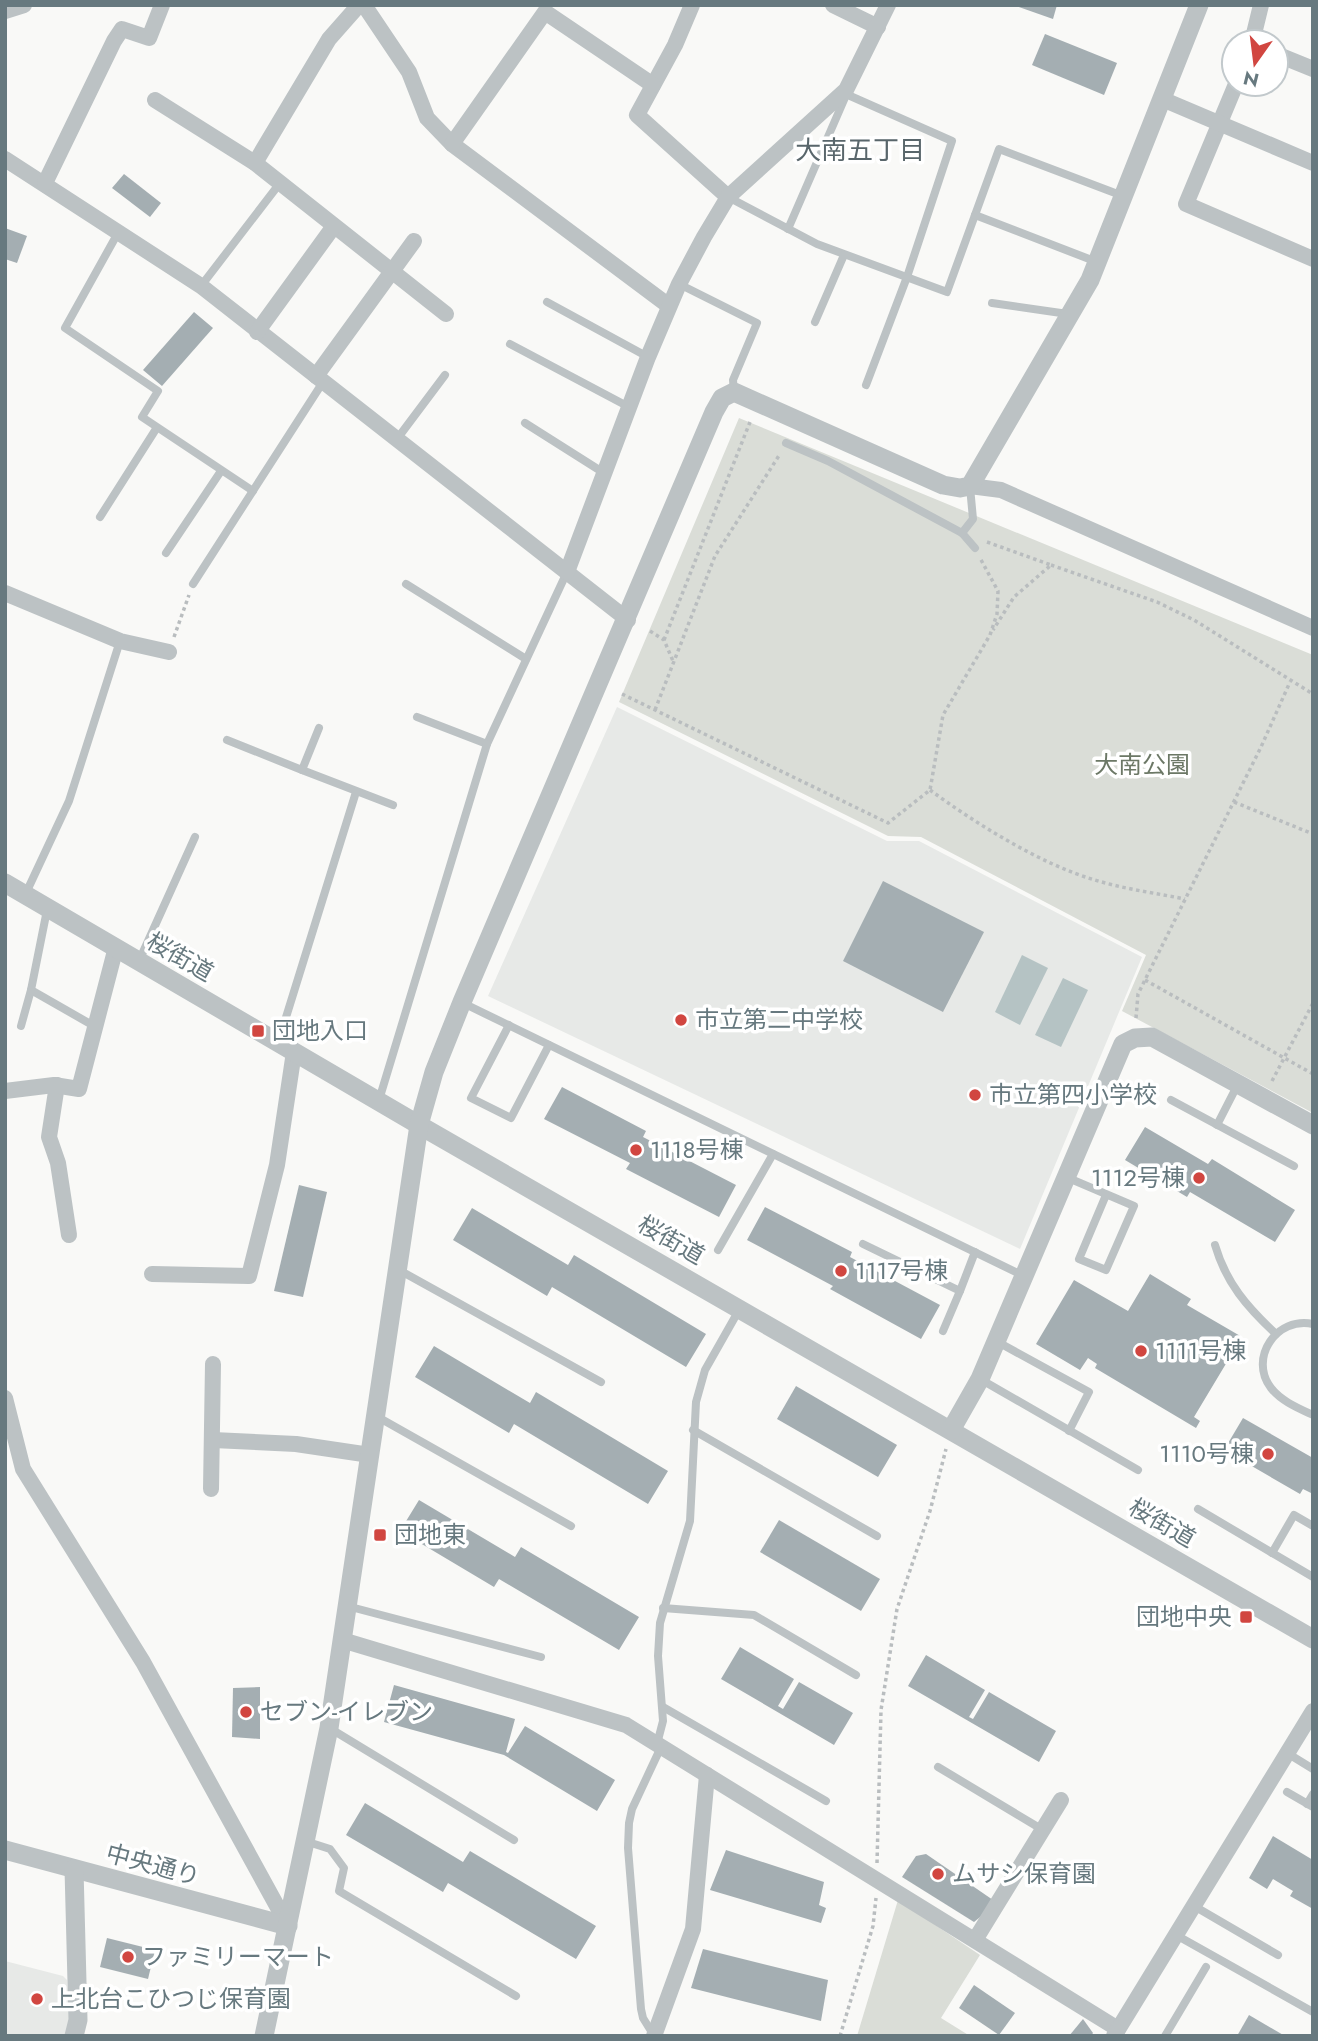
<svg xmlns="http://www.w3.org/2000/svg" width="1318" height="2041" font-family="Jost,'Noto Sans JP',sans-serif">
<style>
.built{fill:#e7e9e7}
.green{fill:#daddd7}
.water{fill:#b5c3c4}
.building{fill:#a4aeb2}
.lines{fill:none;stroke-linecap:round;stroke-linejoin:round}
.path{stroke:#b9bdbf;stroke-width:3.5;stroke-dasharray:3.5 3.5;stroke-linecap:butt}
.service{stroke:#bcc2c4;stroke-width:8}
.minor{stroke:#bcc2c4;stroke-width:16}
.tertiary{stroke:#bcc2c4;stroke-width:19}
.poi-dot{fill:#d14640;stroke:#fff;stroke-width:2.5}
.labels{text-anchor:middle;stroke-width:7;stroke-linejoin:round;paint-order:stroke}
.park-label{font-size:24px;fill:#6c7866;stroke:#fff}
.street-label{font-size:24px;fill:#67797f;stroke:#fff}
.poi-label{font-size:24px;fill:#67797f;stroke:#fff;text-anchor:start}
.neighbourhood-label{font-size:26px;fill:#59666b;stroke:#fff}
</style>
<rect width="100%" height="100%" fill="#f9f9f7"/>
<g class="built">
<path d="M617,707L887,841H919L1142,957L1020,1249L488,996Z"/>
<path d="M5,1961L63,1976L67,1980L70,2018L65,2036H5Z"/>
</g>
<g class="green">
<path d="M739,418L1313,655V1113L1122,1011L1146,955L921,837L888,836L619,702Z"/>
<path d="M898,1900L980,1955L941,2018L970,2036H857Z"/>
</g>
<g class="water">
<path d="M1022,955L1048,968L1020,1025L995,1012Z"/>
<path d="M1063,978L1088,990L1061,1047L1035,1035Z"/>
</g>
<g class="building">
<path d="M1013,5H1057L1053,19Z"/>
<path d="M1045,34L1117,63L1104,95L1032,65Z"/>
<path d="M124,174L161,203L150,217L112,188Z"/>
<path d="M5,228L27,236L17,263L5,259Z"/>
<path d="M194,312L213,328L162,386L143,370Z"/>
<path d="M883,881L984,932L943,1012L843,961Z"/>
<path d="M562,1087L646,1131L643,1137L736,1185L719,1217L626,1169L630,1163L544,1119Z"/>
<path d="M1145,1127L1208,1164L1212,1159L1295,1210L1275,1242L1190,1192L1187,1197L1125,1160Z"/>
<path d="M299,1185L327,1192L303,1297L274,1291Z"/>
<path d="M765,1207L852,1252L850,1257L940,1305L921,1339L830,1289L833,1286L747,1240Z"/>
<path d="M472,1208L568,1265L574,1255L706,1334L686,1367L552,1287L547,1296L453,1240Z"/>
<path d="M1150,1274L1191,1299L1187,1305L1242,1337L1194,1417L1200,1421L1196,1428L1095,1368L1097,1364L1088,1358L1080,1370L1036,1344L1074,1280L1128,1311Z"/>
<path d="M434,1346L530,1403L536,1392L668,1471L648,1504L514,1424L509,1433L415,1377Z"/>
<path d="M796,1386L897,1445L878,1477L777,1419Z"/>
<path d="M1243,1418L1313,1458V1494L1303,1489L1300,1494L1224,1450Z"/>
<path d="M419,1500L515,1557L521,1547L639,1617L619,1650L499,1579L494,1587L400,1531Z"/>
<path d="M779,1520L880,1579L861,1611L760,1552Z"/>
<path d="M740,1647L794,1679L778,1706L783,1709L799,1682L853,1713L834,1745L721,1679Z"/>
<path d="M926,1655L985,1690L969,1717L973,1719L989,1692L1056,1731L1039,1762L908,1686Z"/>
<path d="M394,1685L515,1719L506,1752L508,1753L525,1726L615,1780L597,1811L504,1755L384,1722Z"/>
<path d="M260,1687V1739L232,1737L233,1688Z"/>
<path d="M365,1803L463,1862L470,1851L596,1926L576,1959L448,1883L443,1892L346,1835Z"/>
<path d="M1273,1836L1313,1860V1909L1290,1896L1293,1891L1273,1879L1267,1889L1249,1878Z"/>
<path d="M726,1850L824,1882L819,1905L826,1908L821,1923L710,1890Z"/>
<path d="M926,1854L993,1900L990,1909L974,1922L902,1877L916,1856Z"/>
<path d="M107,1938L155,1950L148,1979L100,1967Z"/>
<path d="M703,1949L828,1980L821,2021L691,1988Z"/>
<path d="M974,1985L1015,2013L999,2035L959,2008Z"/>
<path d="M1249,2015L1285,2036H1237Z"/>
<path d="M1083,2019L1093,2033L1091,2036H1069Z"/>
</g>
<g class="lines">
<g class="path">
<path d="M987,542L1051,565L1014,597L993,630"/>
<path d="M1051,565L1157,602L1194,620L1313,694"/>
<path d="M650,631L664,640L673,661"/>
<path d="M174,637L189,595"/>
<path d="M664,640L750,422"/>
<path d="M622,694L888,823L930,790L943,715L990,635L997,614L998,591L980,558"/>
<path d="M655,710L715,556L780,454"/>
<path d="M930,790C975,823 1040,864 1095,880C1124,889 1155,893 1185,899"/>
<path d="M1234,802L1313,834"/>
<path d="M1145,980L1313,1074"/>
<path d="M1136,1018L1138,994L1261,747L1290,682"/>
<path d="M1272,1081L1313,1003"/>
<path d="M877,1863L881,1710L897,1609L930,1511L946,1449"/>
<path d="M840,2036L873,1926L876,1898"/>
</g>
<g class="service">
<path d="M848,95L952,141L907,277L866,385"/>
<path d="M728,197L817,244L947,292L999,149L1123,196"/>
<path d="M975,215L1097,262"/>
<path d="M788,229L847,93"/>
<path d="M119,231L65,328L158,391L142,417L253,491"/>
<path d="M679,284L757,323L733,380L734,392"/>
<path d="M201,286L280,183"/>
<path d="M547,302L648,357"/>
<path d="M992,303L1068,314"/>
<path d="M815,322L844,255"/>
<path d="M510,344L629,407"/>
<path d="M525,423L604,473"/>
<path d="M397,439L445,375"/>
<path d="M786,443L828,461L962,533L975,548"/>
<path d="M100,517L156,429"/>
<path d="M962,533L973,519L970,487"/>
<path d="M166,553L221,471"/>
<path d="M193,584L323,382"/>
<path d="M406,584L526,659"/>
<path d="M417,717L487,744L567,572"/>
<path d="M319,728L302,770L393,805"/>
<path d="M227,740L302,770"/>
<path d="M26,893L69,801L120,641"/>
<path d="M47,910L31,990L94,1026"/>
<path d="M139,961L195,837"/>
<path d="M463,1003L1024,1276"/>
<path d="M509,1025L471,1098L511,1118L549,1045"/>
<path d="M21,1026L31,990"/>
<path d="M278,1043L356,792"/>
<path d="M379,1100L487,744"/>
<path d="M1171,1100L1294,1166"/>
<path d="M1217,1125L1238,1084"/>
<path d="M1066,1177L1134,1206L1106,1270L1079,1259L1106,1195"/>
<path d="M863,1244L960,1291L975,1252"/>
<path d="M1215,1245C1226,1283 1247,1307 1276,1334"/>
<path d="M718,1250L773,1154"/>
<path d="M399,1270L601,1382"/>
<path d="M1313,1324C1277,1316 1248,1358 1271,1388C1281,1401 1298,1408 1313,1415"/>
<path d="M943,1331L960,1291"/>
<path d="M996,1341L1089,1392L1069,1431"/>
<path d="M980,1379L1138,1470"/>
<path d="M376,1416L571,1526"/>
<path d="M693,1430L877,1536"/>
<path d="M1198,1509L1313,1577"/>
<path d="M1272,1553L1294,1515L1313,1526"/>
<path d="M347,1606L541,1657"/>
<path d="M663,1608L754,1615L856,1675"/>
<path d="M663,1707L826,1801"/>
<path d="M331,1729L514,1840"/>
<path d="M657,1744L663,1721L658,1656L660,1623L690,1521L696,1402L705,1370L739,1310"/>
<path d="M1287,1753L1313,1769"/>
<path d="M938,1767L1043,1830"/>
<path d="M1287,1792L1313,1807"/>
<path d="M1307,1804L1313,1794"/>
<path d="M305,1841L330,1849L344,1868L339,1891L516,1996"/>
<path d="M1194,1906L1278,1955"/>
<path d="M1176,1935L1313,2012"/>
<path d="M653,2034L643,2018L641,2009L628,1848L629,1823L632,1809L661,1747"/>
<path d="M1165,2036L1206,1967"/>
</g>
<g class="minor">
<path d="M364,5L409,72L427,118L452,144L669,306"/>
<path d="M692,5L675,45L637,115L728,197"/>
<path d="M833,5L878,27"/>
<path d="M5,11L24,5"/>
<path d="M1252,42L1261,5"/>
<path d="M1276,54L1313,69"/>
<path d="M1236,84L1186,204L1313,259"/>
<path d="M1162,99L1313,163"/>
<path d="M155,100L255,163L446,314"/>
<path d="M452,144L545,12L653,85"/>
<path d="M5,159L201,286L628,620"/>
<path d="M255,163L329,39L359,5"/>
<path d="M45,183L114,41L122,29L149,38L162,5"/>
<path d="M257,332L334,226"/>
<path d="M316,376L414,241"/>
<path d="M970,486L1001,490L1313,628"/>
<path d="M567,572L648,357L679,284L704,237L728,197L846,90L888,5"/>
<path d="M5,593L120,641L169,652"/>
<path d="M57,1085L49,1137L58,1163L69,1235"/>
<path d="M5,1091L54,1085L79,1089L116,947"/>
<path d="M152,1274L249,1276L277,1165L294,1052"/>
<path d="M5,1398L23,1469L143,1662L288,1926"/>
<path d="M213,1440L296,1444L370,1455"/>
<path d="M211,1489L213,1364"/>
<path d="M342,1640L626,1725L1118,2029"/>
<path d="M975,1940L1061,1800"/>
<path d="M654,2036L693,1929L707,1775"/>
<path d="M1114,2036L1313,1711"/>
</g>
<g class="tertiary">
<path d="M5,883L419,1125L1313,1639"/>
<path d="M951,1430L980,1379L1123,1044L1135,1038L1152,1037L1313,1125"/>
<path d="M5,1850L288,1926"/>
<path d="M74,1869L78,2020L74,2036"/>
<path d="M264,2036L329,1728L419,1125L434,1072L462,1002L714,412L722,398L734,392L943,485L960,488L970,486L1090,280L1199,5"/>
</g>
</g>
<g class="poi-dot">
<circle cx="681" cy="1020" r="7"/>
<rect x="251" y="1024" width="14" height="14" rx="3.5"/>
<circle cx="975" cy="1095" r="7"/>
<circle cx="636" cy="1150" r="7"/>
<circle cx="1199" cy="1178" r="7"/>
<circle cx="841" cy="1271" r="7"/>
<circle cx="1141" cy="1351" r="7"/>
<circle cx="1268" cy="1454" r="7"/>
<rect x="373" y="1528" width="14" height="14" rx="3.5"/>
<rect x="1239" y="1610" width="14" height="14" rx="3.5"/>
<circle cx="246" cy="1712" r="7"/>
<circle cx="938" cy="1874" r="7"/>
<circle cx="128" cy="1957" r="7"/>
<circle cx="37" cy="1999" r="7"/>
</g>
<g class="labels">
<g class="park-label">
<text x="1142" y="773">大南公園</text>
</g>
<g class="street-label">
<text transform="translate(180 957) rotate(30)" y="8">桜街道</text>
<text transform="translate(671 1240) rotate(30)" y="8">桜街道</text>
<text transform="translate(1162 1523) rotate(30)" y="8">桜街道</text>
<text transform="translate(153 1865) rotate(15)" y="8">中央通り</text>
</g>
<g class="poi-label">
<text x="695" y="1028">市立第二中学校</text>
<text x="272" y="1039">団地入口</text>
<text x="989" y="1103">市立第四小学校</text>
<text x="650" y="1158">1118号棟</text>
<text x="1185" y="1186" text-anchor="end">1112号棟</text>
<text x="855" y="1279">1117号棟</text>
<text x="1155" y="1359">1111号棟</text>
<text x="1254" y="1462" text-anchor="end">1110号棟</text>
<text x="394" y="1543">団地東</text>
<text x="1232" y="1625" text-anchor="end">団地中央</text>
<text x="260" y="1720">セブン-イレブン</text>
<text x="952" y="1882">ムサシ保育園</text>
<text x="142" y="1965">ファミリーマート</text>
<text x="51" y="2007">上北台こひつじ保育園</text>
</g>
<g class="neighbourhood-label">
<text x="860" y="159">大南五丁目</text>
</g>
</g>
<rect width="1318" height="2041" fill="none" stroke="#67797f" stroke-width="14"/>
<g transform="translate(1255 63) rotate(194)"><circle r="33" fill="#ffffff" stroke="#c2c9cc" stroke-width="2"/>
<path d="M0-5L12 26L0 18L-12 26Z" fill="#d14640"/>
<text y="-10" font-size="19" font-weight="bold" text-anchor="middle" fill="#67797f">N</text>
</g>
</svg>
